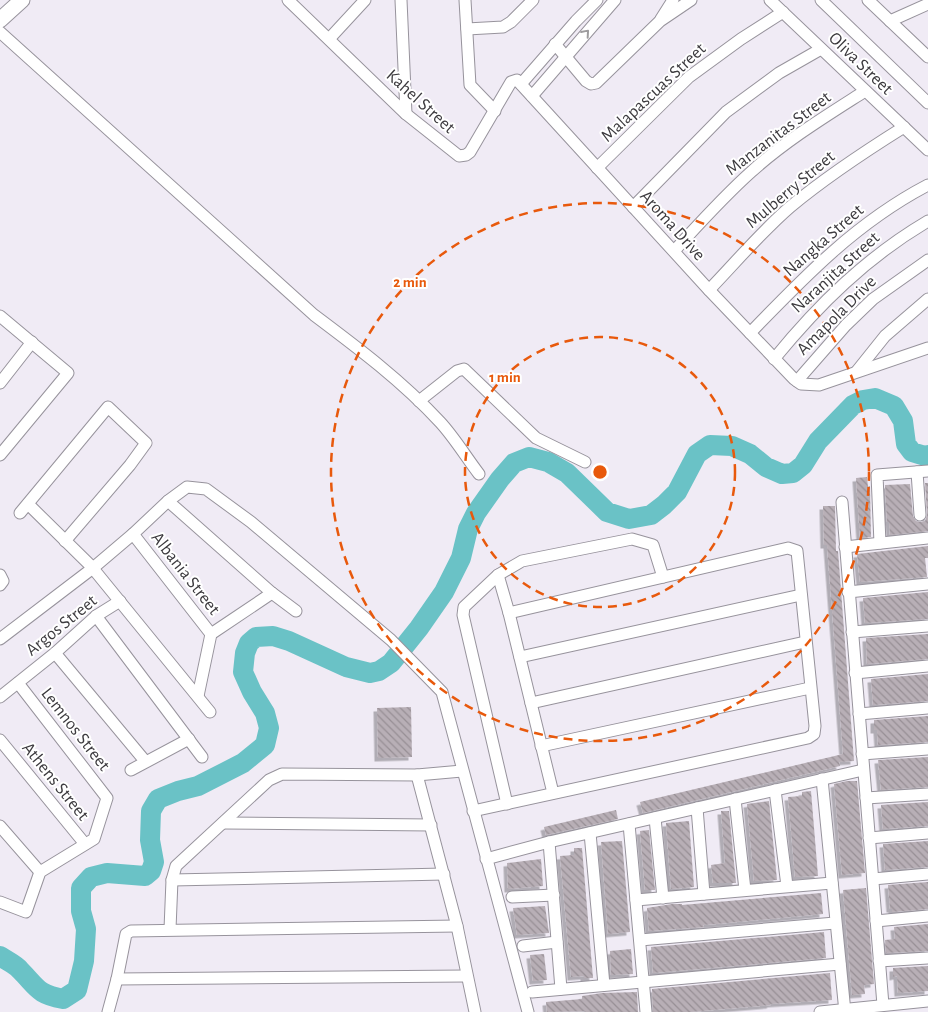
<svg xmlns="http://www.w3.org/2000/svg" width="928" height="1012" font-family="'Alegreya Sans',sans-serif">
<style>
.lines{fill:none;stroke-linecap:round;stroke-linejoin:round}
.river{stroke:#6ac2c6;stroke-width:20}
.building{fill:url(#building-back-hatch);filter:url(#shadow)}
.minor-casing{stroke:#97939c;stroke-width:13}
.tertiary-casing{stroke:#97939c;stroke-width:17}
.minor{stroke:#fff;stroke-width:11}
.tertiary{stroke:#fff;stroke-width:15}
.oneway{stroke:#9e9c9e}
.ring{fill:none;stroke:#e8590c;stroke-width:2.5;stroke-dasharray:9 6}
.labels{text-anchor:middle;stroke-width:4;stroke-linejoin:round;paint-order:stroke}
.street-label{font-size:18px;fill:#3c3a3e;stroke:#fff}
.centre{fill:#e8590c;stroke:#fff;stroke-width:2.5}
.ring-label{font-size:15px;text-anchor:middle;font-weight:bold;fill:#e8590c;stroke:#fff;stroke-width:4;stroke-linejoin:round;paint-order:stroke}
</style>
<defs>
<pattern id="building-back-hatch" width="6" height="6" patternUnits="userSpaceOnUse" patternTransform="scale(1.25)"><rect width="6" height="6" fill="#b8afb6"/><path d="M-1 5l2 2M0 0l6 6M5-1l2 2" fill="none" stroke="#978f95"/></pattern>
<filter id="shadow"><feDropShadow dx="-3.5" dy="3.5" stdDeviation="0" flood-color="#0004"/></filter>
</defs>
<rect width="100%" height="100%" fill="#f0ebf5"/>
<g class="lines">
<path class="river" d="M0,956C7,961 15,964 20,970C38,988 37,994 63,999L77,990L84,961L86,929L81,911V888L91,877L107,873L145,876L151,871L154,862L150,840L151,811L158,799L178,791L198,786L243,763L265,745L269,728L265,713L252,692L243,672L245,653L249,643L256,637L273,636L289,641L346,667L370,673L379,671L391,663L419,628L444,592L461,558L468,529L476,513L500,479L514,463L529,457L548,462L567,473L607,512L629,519L651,515L664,505L677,492L697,454L710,445L732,446L750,454L766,467L782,474L793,473L803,465L818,441L853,405L863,400L875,398L894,406L903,421L906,444L912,452L925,456L928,455"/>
</g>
<g class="building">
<path d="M867,477L868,487L870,486L871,537L860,538L856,478Z"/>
<path d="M925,483H928V531L890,535L889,522H887L885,485L910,484L913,516L916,521L920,522L925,521L927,515Z"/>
<path d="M823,506H835L836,551H838L854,761L839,762L840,766L643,813L640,802L843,754L827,545H824Z"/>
<path d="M928,546V558H925L927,577L860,582L857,554Z"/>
<path d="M928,592V619L865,623L863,598Z"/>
<path d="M928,634V659L867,664L866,638Z"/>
<path d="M928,674V701L873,705L871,679Z"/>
<path d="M411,707L412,757L378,758L377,708Z"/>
<path d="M928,716V742L878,745L877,730H874V720Z"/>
<path d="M928,757V787L881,790L878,760Z"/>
<path d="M847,781H857L865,873L842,875L834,784Z"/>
<path d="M811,791L818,876L795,877L788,797L802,796V792Z"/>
<path d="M769,801L777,880L754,881L747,804Z"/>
<path d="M928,802V826L883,829L881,805Z"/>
<path d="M616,810L618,819L546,835L544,827Z"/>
<path d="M721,811H729L736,883H713L711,865L725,863Z"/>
<path d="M689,821L694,887L671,889L666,823Z"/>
<path d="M649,830L655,890H645L640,831Z"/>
<path d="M622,841L630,932L608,934L601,842Z"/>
<path d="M928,841V867L885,870L883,844Z"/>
<path d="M574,848H582L593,978H584V976L571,977L560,856L574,855Z"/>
<path d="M541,859L543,886L508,889L507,863Z"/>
<path d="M928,882V909L892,912V909H890L888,885Z"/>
<path d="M866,888L874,984L864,985L865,994L852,995L843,890Z"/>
<path d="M821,893L823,914L716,924L703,925L704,927L649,931L647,908L672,904H682V905Z"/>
<path d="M545,906L549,933L517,935L513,908Z"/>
<path d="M928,924V951L886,953L885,940L895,939L894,927Z"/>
<path d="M824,932L826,958L653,973L651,947Z"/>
<path d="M631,949L633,974L611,975L610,951Z"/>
<path d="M544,954L547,980L533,981L530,955Z"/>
<path d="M928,966V991L898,993L897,976L893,977V968Z"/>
<path d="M830,973L832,1000L770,1004L771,1005L690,1012H653L652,989Z"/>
<path d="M637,992L638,1012H585V1011L547,1012L546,1002L582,999V996L602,993Z"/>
</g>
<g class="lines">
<g class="minor-casing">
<g id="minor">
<path d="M288,0L406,114L459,156L466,155L470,152L511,82L517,80L709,290L794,379L801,384L819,385L928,348"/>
<path d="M401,0L406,114"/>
<path d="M465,0L470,85L495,111"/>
<path d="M770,0L928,150"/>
<path d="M821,0L928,103"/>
<path d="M868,0L928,57"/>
<path d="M661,19L673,0"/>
<path d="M890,21L928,4"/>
<path d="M467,29L503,27L511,22L533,0"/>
<path d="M0,32L314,315C358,348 402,381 440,422C454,437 466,457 479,474"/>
<path d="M329,39L365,0"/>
<path d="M555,44L586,81L591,84L596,83L660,21L691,0"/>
<path d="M521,84L576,21L597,0"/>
<path d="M532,96L615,0"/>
<path d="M597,168L689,77L741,39L783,12"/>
<path d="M633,207L726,112L779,73L821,49"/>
<path d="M674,251C699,224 723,197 751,172C785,141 826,116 865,91"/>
<path d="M709,290C736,262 761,232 790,207C826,177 864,152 904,127"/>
<path d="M0,316L68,373L0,455"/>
<path d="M750,333C805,276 857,222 928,185"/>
<path d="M774,359C819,304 867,257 928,221"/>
<path d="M857,371L885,336L928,299"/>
<path d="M797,381L846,325L873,299L928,260"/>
<path d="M0,383L32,342"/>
<path d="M419,401L457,371L464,369L536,438L585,462"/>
<path d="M917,472L920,515"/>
<path d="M168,501L272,593L296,611"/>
<path d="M842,502L883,1005"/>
<path d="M28,504L91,566L210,712"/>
<path d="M20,513L108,407L146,443L130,465L65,541"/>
<path d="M133,534L211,634"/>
<path d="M880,543L877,475L928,471"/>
<path d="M845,547L928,538"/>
<path d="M0,575L3,581L0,585"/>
<path d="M498,575L509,613L553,793"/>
<path d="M848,592L928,584"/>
<path d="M96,616L202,757"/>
<path d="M852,632L928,626"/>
<path d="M0,639L93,568L133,534L168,501L187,487L206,489L251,522L391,640L442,692L528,1012"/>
<path d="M55,653L145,761"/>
<path d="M520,657L801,595"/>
<path d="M855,673L928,666"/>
<path d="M198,696L211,634L272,593"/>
<path d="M0,697L55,653L96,616L120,601"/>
<path d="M531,703L805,642"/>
<path d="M859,714L928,708"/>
<path d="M0,740L85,844"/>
<path d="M541,746L810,688"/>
<path d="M862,754L928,749"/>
<path d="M131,770L189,739"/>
<path d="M417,775L457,926L475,1012"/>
<path d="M822,779L845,1012"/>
<path d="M775,790L787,886"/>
<path d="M866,798L928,794"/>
<path d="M735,799L745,890"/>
<path d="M507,804L463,615L464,607L498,575L522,561L632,539L653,545L663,577"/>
<path d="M697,808L704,894"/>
<path d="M473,811L808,738L814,734L815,726L797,551L788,548L509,613"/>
<path d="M655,818L663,898"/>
<path d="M223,823L431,825"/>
<path d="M629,824L646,1012"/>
<path d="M0,826L40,872"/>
<path d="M590,833L604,985"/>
<path d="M869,838L928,833"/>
<path d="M549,842L561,989"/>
<path d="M486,859L549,842L863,770"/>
<path d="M873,879L928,874"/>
<path d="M172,880L444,874"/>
<path d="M512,897L554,895"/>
<path d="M636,900L832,883"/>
<path d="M0,902L26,912L40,872L94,839L107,798L18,683"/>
<path d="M876,921L928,916"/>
<path d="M170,929L172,880L176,866L269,780L282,774L417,775L462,771"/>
<path d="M640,940L835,923"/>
<path d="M523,946L557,942"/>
<path d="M879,961L928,958"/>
<path d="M117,979L466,976"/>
<path d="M532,992L840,964"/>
<path d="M108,1012L117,979L126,934L131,931L457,926"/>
<path d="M820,1012L928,1001"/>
</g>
</g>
<g class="tertiary-casing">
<path id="tertiary" d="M0,20L22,0"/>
</g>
<use href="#minor" class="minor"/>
<use href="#tertiary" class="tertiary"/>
</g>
<defs><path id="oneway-chevron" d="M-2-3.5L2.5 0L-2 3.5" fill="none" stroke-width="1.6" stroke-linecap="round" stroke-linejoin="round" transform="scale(1.25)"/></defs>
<use class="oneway" href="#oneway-chevron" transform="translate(586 33) rotate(-49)"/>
<g class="ring">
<circle cx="600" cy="472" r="135"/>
<circle cx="600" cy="472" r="269"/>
</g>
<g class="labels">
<g class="street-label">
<text transform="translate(861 63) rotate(44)" y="6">Oliva Street</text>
<text transform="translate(653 92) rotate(-43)" y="6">Malapascuas Street</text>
<text transform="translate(421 101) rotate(42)" y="6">Kahel Street</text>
<text transform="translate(778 133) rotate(-37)" y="6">Manzanitas Street</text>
<text transform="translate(790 189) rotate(-40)" y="6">Mulberry Street</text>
<text transform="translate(673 225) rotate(48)" y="6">Aroma Drive</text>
<text transform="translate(823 240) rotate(-41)" y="6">Nangka Street</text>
<text transform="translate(835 272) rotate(-42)" y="6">Naranjita Street</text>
<text transform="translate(836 315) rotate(-45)" y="6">Amapola Drive</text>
<text transform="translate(186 573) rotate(52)" y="6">Albania Street</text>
<text transform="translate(61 625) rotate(-39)" y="6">Argos Street</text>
<text transform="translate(76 729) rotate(52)" y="6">Lemnos Street</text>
<text transform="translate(56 781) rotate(51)" y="6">Athens Street</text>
</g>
</g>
<circle cx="600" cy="472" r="8" class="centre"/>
<g class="ring-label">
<text x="410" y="287">2 min</text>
<text x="505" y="382">1 min</text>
</g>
</svg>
